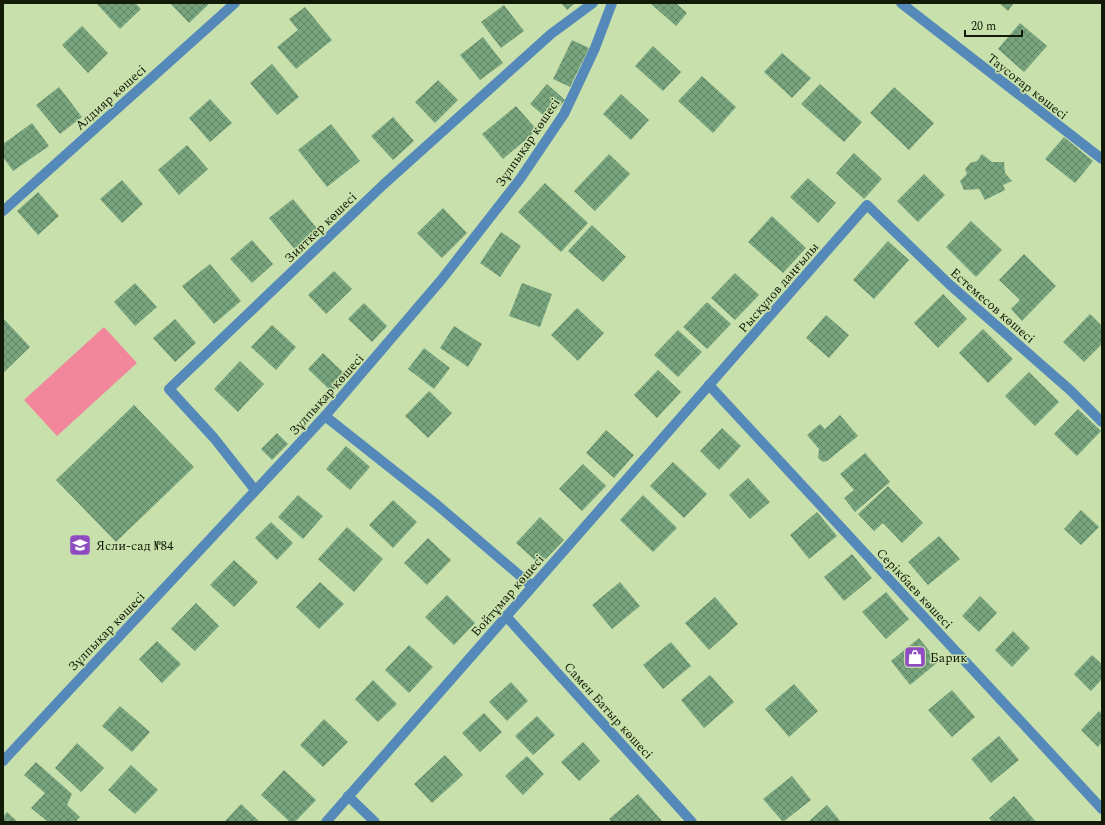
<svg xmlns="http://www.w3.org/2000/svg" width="1105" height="825" font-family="Spectral,serif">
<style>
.park{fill:#f2879c}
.building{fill:url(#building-cross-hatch)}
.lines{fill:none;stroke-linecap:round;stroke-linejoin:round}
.minor{stroke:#5589b9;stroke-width:10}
.labels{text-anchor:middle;stroke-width:3;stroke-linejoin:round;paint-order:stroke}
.street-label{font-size:13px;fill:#121b07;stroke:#c8e1ac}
.poi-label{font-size:13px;fill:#121b07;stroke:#c8e1ac;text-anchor:start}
</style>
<defs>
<pattern id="building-cross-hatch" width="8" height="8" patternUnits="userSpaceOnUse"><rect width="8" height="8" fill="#79a57e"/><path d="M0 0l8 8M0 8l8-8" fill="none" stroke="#628665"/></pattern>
</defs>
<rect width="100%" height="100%" fill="#c8e1ac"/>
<path class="park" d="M104,327L137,363L57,436L24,400Z"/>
<g class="building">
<path d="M96,3H135L141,9L120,29Z"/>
<path d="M170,3H210L189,23Z"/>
<path d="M561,3H575L567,10Z"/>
<path d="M650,3H678L677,4L687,13L676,26Z"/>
<path d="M999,3H1014L1008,11Z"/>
<path d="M504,5L524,31L501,48L481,22Z"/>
<path d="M305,7L332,40L296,69L277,47L298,30L289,19Z"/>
<path d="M1020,23L1047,46L1024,72L998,49Z"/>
<path d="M82,26L108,53L88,73L62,45Z"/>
<path d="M483,37L503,63L480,80L460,55Z"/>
<path d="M572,40L589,48L570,87L553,79Z"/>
<path d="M653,46L681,72L663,91L635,66Z"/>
<path d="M782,53L811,78L792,98L764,72Z"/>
<path d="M272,64L299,97L277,115L250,83Z"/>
<path d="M702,76L736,107L713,133L678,101Z"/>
<path d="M438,80L458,100L435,123L415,102Z"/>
<path d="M547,84L565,100L548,119L530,104Z"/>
<path d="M820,84L862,122L844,142L801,104Z"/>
<path d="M59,87L82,117L60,134L36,105Z"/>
<path d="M894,87L934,123L909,150L870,113Z"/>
<path d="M621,94L649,120L631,140L603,114Z"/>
<path d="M210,99L232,123L210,142L189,118Z"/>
<path d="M516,106L537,130L503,159L482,134Z"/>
<path d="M393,117L414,141L393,160L371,136Z"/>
<path d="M32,123L49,146L13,171L3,157V144Z"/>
<path d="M331,124L360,161L327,187L298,150Z"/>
<path d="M1064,137L1093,161L1075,183L1045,159Z"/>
<path d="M187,145L208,169L179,195L158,170Z"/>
<path d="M854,153L882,179L864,199L836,173Z"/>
<path d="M609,154L630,174L595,211L574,191Z"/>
<path d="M982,154L992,162H1004L1005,173L1012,181L1003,185L1005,190L985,200L979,189L964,190L960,181L967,174L965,169L970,163L977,161Z"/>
<path d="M924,174L945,195L918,222L897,201Z"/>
<path d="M808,178L836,203L818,223L790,197Z"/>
<path d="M122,180L143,204L122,223L100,199Z"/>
<path d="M545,183L588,223L561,252L518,212Z"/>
<path d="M38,192L59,216L38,235L17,211Z"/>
<path d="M293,199L319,231L296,251L269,218Z"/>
<path d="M443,208L467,233L442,258L417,233Z"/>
<path d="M772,216L806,248L783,273L748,242Z"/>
<path d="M971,221L1002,250L976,277L946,247Z"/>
<path d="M592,225L626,257L603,282L568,251Z"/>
<path d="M501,232L521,246L500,277L480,263Z"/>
<path d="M252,240L273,264L252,283L230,259Z"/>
<path d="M888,241L909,260L874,299L853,280Z"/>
<path d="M1024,254L1056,286L1022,321L1011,309L1020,300L999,280Z"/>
<path d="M210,264L241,301L214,324L182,286Z"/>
<path d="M334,271L352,289L326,314L308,295Z"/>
<path d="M735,273L759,295L735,320L711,298Z"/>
<path d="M135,283L157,307L135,326L114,302Z"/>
<path d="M522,283L552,294L540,327L509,316Z"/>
<path d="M943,294L967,319L938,348L914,323Z"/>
<path d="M707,302L731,324L707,349L683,327Z"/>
<path d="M364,303L387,326L372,342L348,319Z"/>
<path d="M577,308L604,333L578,361L551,335Z"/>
<path d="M1090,314L1102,326V344L1084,362L1063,342Z"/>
<path d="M826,315L849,335L829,358L806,338Z"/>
<path d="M3,318L30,347L3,373Z"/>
<path d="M175,319L196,343L175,362L153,338Z"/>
<path d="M272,325L296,347L276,370L251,347Z"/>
<path d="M454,326L482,344L468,367L440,348Z"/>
<path d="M983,329L1013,359L988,383L959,353Z"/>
<path d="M678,330L702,352L678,377L654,355Z"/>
<path d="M424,348L450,368L434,389L408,369Z"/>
<path d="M323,353L347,376L332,392L308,369Z"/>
<path d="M240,361L264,384L238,412L214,389Z"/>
<path d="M658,370L681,392L657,418L634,395Z"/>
<path d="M1029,372L1059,402L1035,426L1005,396Z"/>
<path d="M429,391L452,413L428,438L405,416Z"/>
<path d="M134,405L194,467L116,542L56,480Z"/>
<path d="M1078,409L1101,431L1077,456L1054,434Z"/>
<path d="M840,415L858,436L827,461L823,462L818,458L819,449L807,435L820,424L825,429Z"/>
<path d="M722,428L741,446L719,470L700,451Z"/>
<path d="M606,430L634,455L614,478L586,453Z"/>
<path d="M277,433L288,444L272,460L261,449Z"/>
<path d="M346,446L370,467L350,490L326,469Z"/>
<path d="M865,453L890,482L855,512L844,498L854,490L840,474Z"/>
<path d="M673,462L707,494L684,518L650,486Z"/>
<path d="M583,464L606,486L582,511L559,489Z"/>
<path d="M748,478L770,502L750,519L729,495Z"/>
<path d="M888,486L923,523L902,543L883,523L874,531L858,514Z"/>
<path d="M298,495L323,516L303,539L278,517Z"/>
<path d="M643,495L677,528L653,552L620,520Z"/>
<path d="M393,500L417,522L393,548L369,525Z"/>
<path d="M1081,510L1099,527L1081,545L1064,529Z"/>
<path d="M817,512L837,536L809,559L790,535Z"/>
<path d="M540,517L564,540L540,565L516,543Z"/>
<path d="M271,522L293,543L277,560L255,538Z"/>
<path d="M347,527L383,559L354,592L318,559Z"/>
<path d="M939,536L960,559L928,585L908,562Z"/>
<path d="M428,538L451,560L427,585L404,563Z"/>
<path d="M852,554L872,578L844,601L824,577Z"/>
<path d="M234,560L258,582L234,607L210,585Z"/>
<path d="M320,582L344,604L319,629L296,607Z"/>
<path d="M620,582L640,606L612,629L592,605Z"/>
<path d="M886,592L909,619L886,639L862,612Z"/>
<path d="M447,595L475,623L454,645L425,617Z"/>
<path d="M980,596L997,613L979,632L962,616Z"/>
<path d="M715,597L738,624L709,650L685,623Z"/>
<path d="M196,603L219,626L195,651L171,629Z"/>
<path d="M1013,631L1030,648L1012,667L995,650Z"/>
<path d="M919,638L938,662L910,685L891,661Z"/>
<path d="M157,641L181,664L162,683L139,659Z"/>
<path d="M671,642L691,666L663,689L643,665Z"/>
<path d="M409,645L433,667L409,693L385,670Z"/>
<path d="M1092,655L1102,664V679L1091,691L1074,674Z"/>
<path d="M710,675L734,702L704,728L681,700Z"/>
<path d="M373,680L397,704L378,722L355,699Z"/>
<path d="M511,682L528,701L507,721L489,702Z"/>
<path d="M794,684L818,711L789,737L765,709Z"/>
<path d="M952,690L975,717L952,737L928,710Z"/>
<path d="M120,706L150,732L132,752L102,726Z"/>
<path d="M1099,711L1102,714V742L1098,747L1081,730Z"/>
<path d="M484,713L502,732L480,752L462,733Z"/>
<path d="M537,716L555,735L533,755L515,736Z"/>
<path d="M324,719L348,742L323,767L300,745Z"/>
<path d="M999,736L1019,760L991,783L971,759Z"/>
<path d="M583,742L600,761L579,781L561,762Z"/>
<path d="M77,743L104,768L81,792L55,768Z"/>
<path d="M445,755L463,775L432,803L414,784Z"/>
<path d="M527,756L544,774L523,795L505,776Z"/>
<path d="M36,762L72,794L67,805L80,817L75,822H48L31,808L45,793L24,775Z"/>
<path d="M131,765L158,790L135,814L108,790Z"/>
<path d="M284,770L316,800L295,822H290L261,795Z"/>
<path d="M792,776L811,800L783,822L763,799Z"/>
<path d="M638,794L662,821L661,822H612L609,819Z"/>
<path d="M1014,796L1036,822H992L989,818Z"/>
<path d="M241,804L260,822H224Z"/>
<path d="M827,805L841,822H808Z"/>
<path d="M7,812L18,822H3V817Z"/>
</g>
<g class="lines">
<g class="minor">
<path d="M901,3L1102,159"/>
<path d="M3,211L235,3"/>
<path d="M709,385L1102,809"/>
<path d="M325,416L436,504L532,586"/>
<path d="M255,490L214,438L169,389L383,185L551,34L593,3"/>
<path d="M506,616L692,822"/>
<path d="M3,761L325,416L442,279L520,179L564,114L595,48L612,3"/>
<path d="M348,796L375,822"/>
<path d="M326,822L867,205L949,284L1070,390L1102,422"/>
</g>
</g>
<defs>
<g id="school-square" transform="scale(1.15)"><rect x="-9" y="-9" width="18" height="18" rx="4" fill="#8f4cc0" stroke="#c8e1ac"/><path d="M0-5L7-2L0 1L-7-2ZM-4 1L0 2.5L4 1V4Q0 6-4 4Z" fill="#fff"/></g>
<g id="shop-square" transform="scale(1.15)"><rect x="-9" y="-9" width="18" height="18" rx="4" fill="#8f4cc0" stroke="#c8e1ac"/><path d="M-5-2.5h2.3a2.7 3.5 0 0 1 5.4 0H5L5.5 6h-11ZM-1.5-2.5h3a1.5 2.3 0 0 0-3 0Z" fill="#fff"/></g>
</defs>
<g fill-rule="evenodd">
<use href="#school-square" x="80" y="545"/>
<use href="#shop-square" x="915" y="657"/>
</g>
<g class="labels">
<g class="street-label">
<text transform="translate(1028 86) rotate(38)" y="5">Тауcоғар көшесі</text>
<text transform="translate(110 97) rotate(-42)" y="5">Алдияр көшесі</text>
<text transform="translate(527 142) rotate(-56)" y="5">Зұлпықар көшесі</text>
<text transform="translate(320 227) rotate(-44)" y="5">Зияткер көшесі</text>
<text transform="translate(778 287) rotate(-49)" y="5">Рысқұлов даңғылы</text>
<text transform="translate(993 305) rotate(41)" y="5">Естемесов көшесі</text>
<text transform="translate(326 394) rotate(-48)" y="5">Зұлпықар көшесі</text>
<text transform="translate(915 588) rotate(47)" y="5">Серікбаев көшесі</text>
<text transform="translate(507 595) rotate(-49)" y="5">Бойтұмар көшесі</text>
<text transform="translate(106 631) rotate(-46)" y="5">Зұлпықар көшесі</text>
<text transform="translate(609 710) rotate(48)" y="5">Самен Батыр көшесі</text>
</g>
<g class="poi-label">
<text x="96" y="550">Ясли-сад №84</text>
<text x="930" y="662">Барик</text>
</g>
</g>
<rect width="1105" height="825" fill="none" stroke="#121b07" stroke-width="8"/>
<path d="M965 30v6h57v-6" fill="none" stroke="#121b07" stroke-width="2"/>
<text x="971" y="30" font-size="12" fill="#121b07" stroke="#c8e1ac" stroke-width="3" paint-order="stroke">20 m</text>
</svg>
